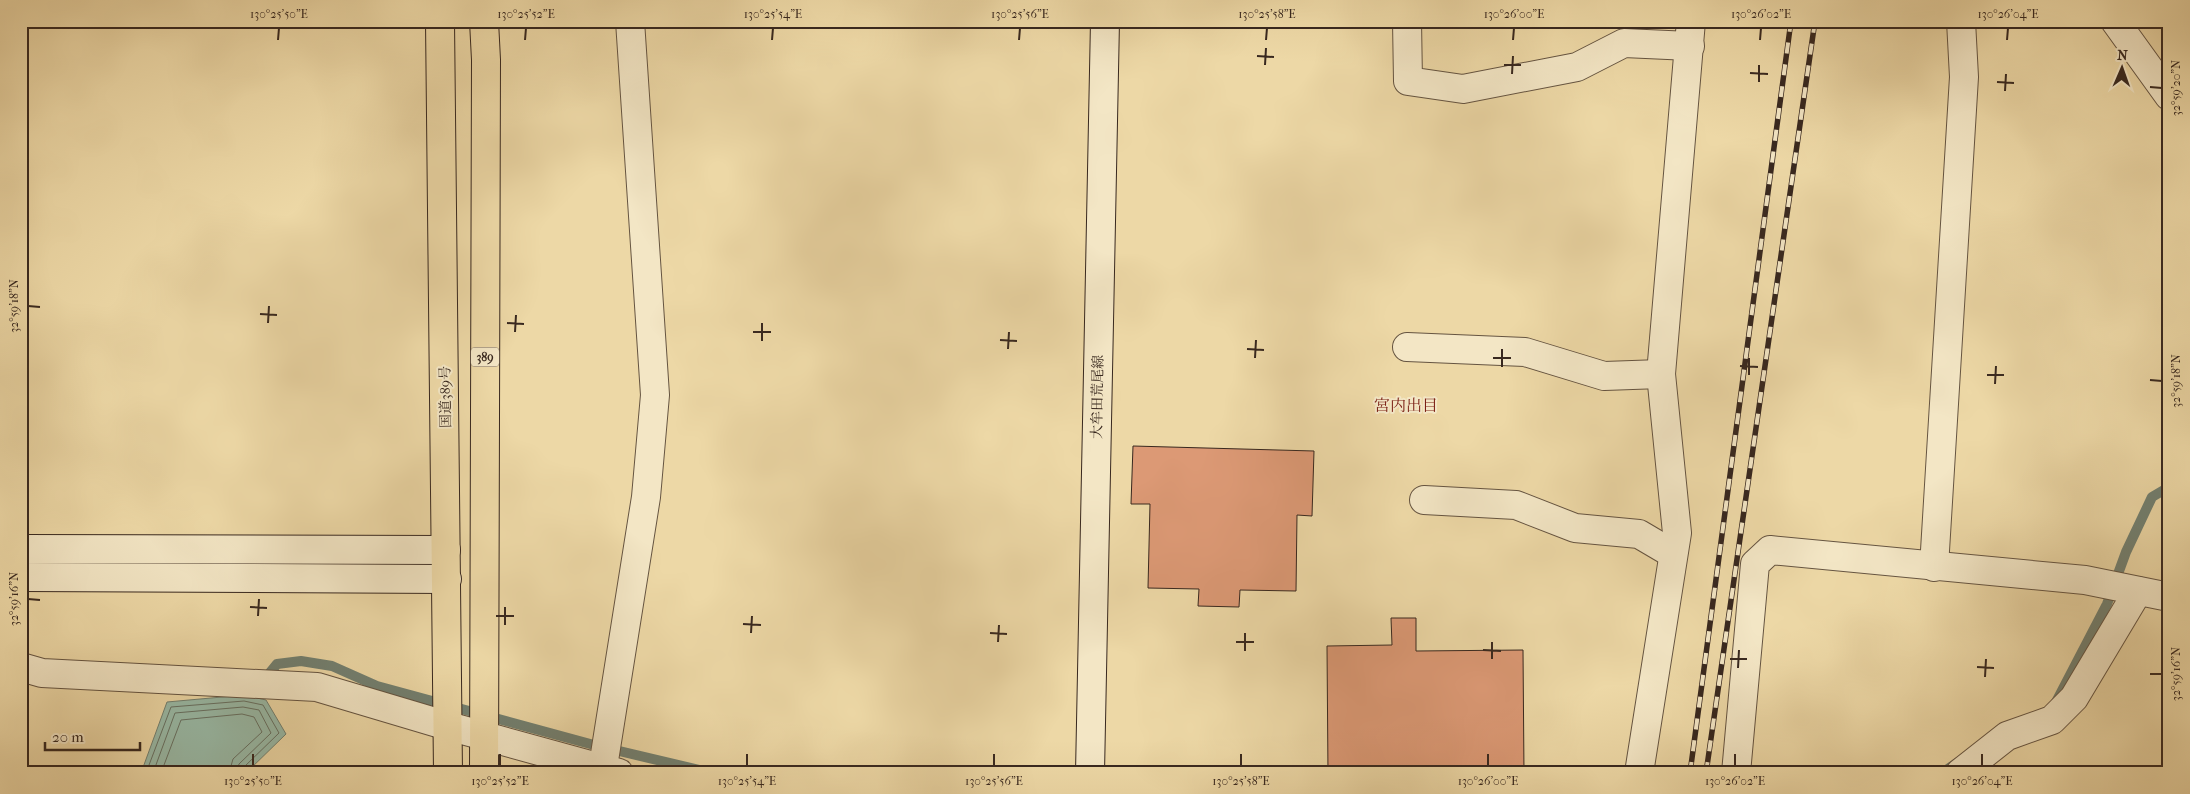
<svg xmlns="http://www.w3.org/2000/svg" width="2190" height="794" font-family="'IM FELL French Canon','Noto Serif JP',serif">
<style>
.water{fill:#99baa7;stroke:#728071}
.lines{fill:none;stroke-linecap:round;stroke-linejoin:round}
.shore{stroke:#687163;stroke-width:1}
.stream{stroke:#728071;stroke-width:10}
.building{fill:#dc9975;stroke:#38281f}
.street-casing{stroke:#655441;stroke-width:30}
.secondary-casing{stroke:#38281f;stroke-width:30}
.highway-casing{stroke:#38281f;stroke-width:30}
.street{stroke:#f3e6c5;stroke-width:28}
.secondary{stroke:#f3e6c5;stroke-width:28}
.highway{stroke:#edd8a6;stroke-width:28}
.rail-casing{stroke:#38281f;stroke-width:5.5}
.rail{stroke:#f3e6c5;stroke-width:4;stroke-dasharray:11;stroke-linecap:butt}
.ticks{fill:none;stroke:#38281f;stroke-width:2}
.labels{text-anchor:middle;stroke-width:4;stroke-linejoin:round;paint-order:stroke}
.shield{fill:#f3e6c5;stroke:#706151;stroke-width:1}
.shield-label{font-size:12px;font-weight:bold;fill:#38281f}
.street-label{font-size:14px;fill:#38281f;stroke:#f3e6c5}
.quarter-label{font-size:16px;fill:#7a1f14;stroke:#f3e6c5}
.neatline{fill:none;stroke:#38281f;stroke-width:2}
.ticks-label{font-size:12px;text-anchor:middle;fill:#38281f}
</style>
<rect width="100%" height="100%" fill="#edd8a6"/>
<filter id="stains"><feTurbulence type="fractalNoise" baseFrequency=".004" numOctaves="4"/><feColorMatrix values="0 0 0 0 .2 0 0 0 0 .09 0 0 0 0 .02 0 0 0 .5 -.17"/></filter>
<radialGradient id="worn" r=".72"><stop offset=".6" stop-color="#630" stop-opacity="0"/><stop offset="1" stop-color="#630" stop-opacity=".3"/></radialGradient>
<path class="water" d="M244,695L266,700L286,734L246,773H141L167,702Z"/>
<g class="lines">
<g class="shore">
<path d="M146,773L171,707L244,701L263,705L279,733L244,767L243,773"/>
<path d="M153,773L175,713L243,707L259,710L271,733L239,764L236,773"/>
<path d="M161,773L181,720L242,714L254,717L262,732L233,759L229,773"/>
</g>
<g class="stream">
<path d="M264,680L277,664L301,661L332,666L377,686L594,745L712,773"/>
<path d="M2056,702L2107,604L2126,552L2152,497L2169,487"/>
<path d="M1942,773L1958,762"/>
</g>
</g>
<g class="building">
<path d="M1133,446L1314,451L1312,516L1297,515L1296,591L1240,590L1239,607L1198,606L1199,589L1148,588L1150,504H1131Z"/>
<path d="M1391,618H1416V651L1523,650L1524,773H1328L1327,646L1392,645Z"/>
</g>
<g class="lines">
<g class="street-casing">
<g id="street">
<path d="M1407,21L1408,81L1463,89L1577,67L1624,43L1690,46"/>
<path d="M2115,21L2169,96"/>
<path d="M1407,347L1525,352L1604,376L1661,374"/>
<path d="M1424,500L1516,505L1575,528L1639,534L1673,554"/>
<path d="M1934,567L1964,77L1961,21"/>
<path d="M21,667L42,673L317,687L448,726L619,773"/>
<path d="M602,773L646,497L655,395L630,21"/>
<path d="M1639,773L1677,533L1661,374L1691,21"/>
<path d="M1736,773L1755,564L1770,550L2085,580L2169,597"/>
<path d="M1960,773L2007,736L2052,720L2074,698L2138,591"/>
</g>
</g>
<g class="secondary-casing">
<g id="secondary">
<path d="M21,549L446,550"/>
<path d="M21,577L447,579"/>
<path d="M1090,773L1105,21"/>
</g>
</g>
<g class="highway-casing">
<g id="highway">
<path d="M440,21L448,773"/>
<path d="M484,21L486,60L484,773"/>
</g>
</g>
<use href="#street" class="street"/>
<use href="#secondary" class="secondary"/>
<use href="#highway" class="highway"/>
<g class="rail-casing">
<g id="rail">
<path d="M1690,773L1791,21"/>
<path d="M1706,773L1815,21"/>
</g>
</g>
<use href="#rail" class="rail"/>
</g>
<path class="ticks" d="M278,40L279,28M525,40L526,28M772,40L773,28M1019,40L1020,28M1266,40L1267,28M1513,40L1514,28M1760,40L1761,28M2007,40L2008,28M1257,56L1274,57M1265,65L1266,48M1504,65H1521M1750,73L1768,74M1512,74L1513,56M1759,82V65M1997,82L2014,83M2150,87L2162,88M2005,91L2006,74M28,306L40,307M260,314L277,315M268,323L269,306M507,323L524,324M515,332L516,315M753,332H771M1000,340L1017,341M762,341V323M1008,349L1009,332M1247,349L1264,350M1255,358L1256,340M1493,358H1511M1740,366L1758,367M1502,367V349M1749,375V358M1987,375H2004M2150,380L2162,381M1995,384L1996,366M28,599L40,600M250,607L267,608M258,616L259,599M496,616H514M743,624L761,625M505,625V607M751,633L752,616M990,633L1007,634M998,642L999,625M1236,642H1254M1483,650L1501,651M1245,651V633M1492,659V642M1730,659H1747M1977,667L1994,668M1738,668L1739,650M2150,674H2162M1985,677L1986,659M253,766V754M500,766V754M747,766V754M994,766V754M1241,766V754M1488,766V754M1735,766V754M1982,766V754"/>
<g class="labels">
<rect class="shield" x="471" y="347.5" width="28" height="19" rx="4"/>
<g class="shield-label">
<text x="485" y="361">389</text>
</g>
<g class="street-label">
<text transform="translate(445 397) rotate(-91)" y="5">国道389号</text>
<text transform="translate(1097 397) rotate(-89)" y="5">大牟田荒尾線</text>
</g>
<g class="quarter-label">
<text x="1406" y="411">宮内出目</text>
</g>
</g>
<rect width="2190" height="794" fill="none" stroke="#edd8a6" stroke-width="55"/>
<g transform="translate(2122 68) rotate(2)" stroke="#f3e6c5" stroke-width="4" paint-order="stroke">
<path d="M0-4L9 19L0 12L-9 19Z" fill="#38281f"/>
<text y="-8" font-size="14" font-weight="bold" text-anchor="middle" fill="#38281f">N</text>
</g>
<path d="M45 742v8h95v-8" fill="none" stroke="#38281f" stroke-width="2.5"/>
<text x="52" y="742" font-size="15" fill="#38281f" stroke="#f3e6c5" stroke-width="4" paint-order="stroke">20 m</text>
<rect x="28" y="28" width="2134" height="738" class="neatline"/>
<g class="ticks-label">
<text x="279" y="18">130°25'50"E</text>
<text x="526" y="18">130°25'52"E</text>
<text x="773" y="18">130°25'54"E</text>
<text x="1020" y="18">130°25'56"E</text>
<text x="1267" y="18">130°25'58"E</text>
<text x="1514" y="18">130°26'00"E</text>
<text x="1761" y="18">130°26'02"E</text>
<text x="2008" y="18">130°26'04"E</text>
<text transform="translate(2176 88) rotate(-90)" y="4">32°59'20"N</text>
<text transform="translate(14 306) rotate(-90)" y="4">32°59'18"N</text>
<text transform="translate(2176 381) rotate(-90)" y="4">32°59'18"N</text>
<text transform="translate(14 599) rotate(-90)" y="4">32°59'16"N</text>
<text transform="translate(2176 674) rotate(-90)" y="4">32°59'16"N</text>
<text x="253" y="785">130°25'50"E</text>
<text x="500" y="785">130°25'52"E</text>
<text x="747" y="785">130°25'54"E</text>
<text x="994" y="785">130°25'56"E</text>
<text x="1241" y="785">130°25'58"E</text>
<text x="1488" y="785">130°26'00"E</text>
<text x="1735" y="785">130°26'02"E</text>
<text x="1982" y="785">130°26'04"E</text>
</g>
<rect width="100%" height="100%" filter="url(#stains)"/>
<rect width="100%" height="100%" fill="url(#worn)"/>
</svg>
